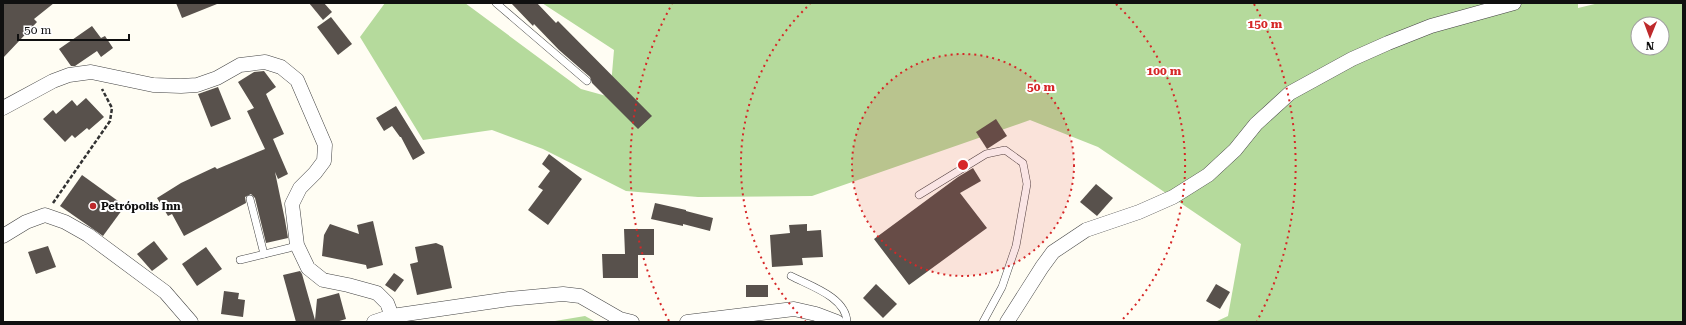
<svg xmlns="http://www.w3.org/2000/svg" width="1686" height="325" font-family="'Roboto Serif',serif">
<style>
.forest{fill:#b5da9c;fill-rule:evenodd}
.building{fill:#58514c}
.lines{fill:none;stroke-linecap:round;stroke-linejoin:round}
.lane-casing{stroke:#434343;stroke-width:8}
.street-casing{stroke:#434343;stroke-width:15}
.path{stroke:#323232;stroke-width:2.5;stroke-dasharray:4 2;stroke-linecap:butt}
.lane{stroke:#fff;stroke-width:7}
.street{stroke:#fff;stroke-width:14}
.ring{fill:none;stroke:#d62828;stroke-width:2;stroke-dasharray:2 4}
.poi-dot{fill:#be292b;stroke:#fff;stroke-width:1.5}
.labels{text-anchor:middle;stroke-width:4;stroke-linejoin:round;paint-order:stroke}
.poi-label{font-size:11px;font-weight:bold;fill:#101010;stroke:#fff;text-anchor:start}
.centre{fill:#d62828;stroke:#fff;stroke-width:2}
.ring-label{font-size:12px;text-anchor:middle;font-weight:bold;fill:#d62828;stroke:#fff;stroke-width:4;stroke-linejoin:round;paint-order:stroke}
</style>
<rect width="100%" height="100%" fill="#fffdf3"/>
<g class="forest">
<path d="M385,3H465L581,89L610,97L614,50L542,3H1578V8L1599,3H1683V322H1215L1228,316L1241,244L1098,147L1030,120L812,196L698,197L626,191L543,149L492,130L423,140L360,37ZM1638,24H1662V48H1638Z"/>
<path d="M585,316L596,322H549Z"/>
</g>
<g class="building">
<path d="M3,3H54L34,19L37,22L3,58Z"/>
<path d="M176,3H217V4L182,18Z"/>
<path d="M309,3H324L332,12L323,20Z"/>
<path d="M511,3H537L556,23L558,21L652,116L638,129L592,83L590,77L559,50L534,24L533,26Z"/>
<path d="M331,17L352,44L338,55L317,27Z"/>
<path d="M92,26L101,38L105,36L113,48L101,57L97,51L75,66H71L59,49Z"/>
<path d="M264,71L276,87L266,94L284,134L273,139L288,174L278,179L275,172L285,220L288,238L266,243L255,198L251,194L245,197L246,203L184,236L172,214L168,216L157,198L181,183L215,167L217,169L265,149L247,111L254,108L238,82L254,72Z"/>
<path d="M218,87L231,119L211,127L198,94Z"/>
<path d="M86,98L104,117L89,130L87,128L75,138L72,135L65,142L43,119L53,110L56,114L72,100L77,106Z"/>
<path d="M396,106L425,153L413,160L401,137H400L392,126L384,131L376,118Z"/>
<path d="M996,119L1007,136L987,149L976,132Z"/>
<path d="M549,154L582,179L548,225L528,210L543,190L538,187L550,171L542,164Z"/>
<path d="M973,168L981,181L960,193L987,228L909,285L874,239L958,177Z"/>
<path d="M82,175L125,206L103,236L60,206Z"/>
<path d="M1096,184L1113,198L1097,216L1080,202Z"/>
<path d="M655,203L686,210V211L713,218L710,231L683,224V226L651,219Z"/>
<path d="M373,221L383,265L367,269L366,265L322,256L324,235L330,224L359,234L357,225Z"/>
<path d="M807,224V231L821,230L823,257L802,258L803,265L772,267L770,235L790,233L789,225Z"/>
<path d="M624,229H654V255H638V278H603L602,254H625Z"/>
<path d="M154,241L168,259L152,271L137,254Z"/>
<path d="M436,243L443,246L452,288L417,295L410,264L418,262L415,247Z"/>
<path d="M48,246L56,267L36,274L28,252Z"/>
<path d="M206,247L222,269L197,286L182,264Z"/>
<path d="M300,271L302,274L315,320L317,299L339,293L346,319L336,322H296L283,275Z"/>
<path d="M394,273L404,280L395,292L385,285Z"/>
<path d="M876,284L897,304L883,318L863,298Z"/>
<path d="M1216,284L1230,292L1220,309L1206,301Z"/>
<rect x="746" y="285" width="22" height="12"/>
<path d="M224,291L239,293L238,299L245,300L243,317L221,314Z"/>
</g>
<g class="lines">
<g class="lane-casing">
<g id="lane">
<path d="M496,3L587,81"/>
<path d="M919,195L986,154L1005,150L1023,163L1027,184L1016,246L1002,287L983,322"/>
<path d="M250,199L264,254"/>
<path d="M240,260L289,248L297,245"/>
<path d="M791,276C810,286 846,297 847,322"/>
</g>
</g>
<g class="street-casing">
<g id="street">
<path d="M3,108L53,81L69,75L91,72L153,85L181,86L197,85L217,78L240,65L265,62L281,67L297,80L325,145L324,161L315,173L300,188L292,204L297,245L308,268L323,280L348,285L377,293L387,303L392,316"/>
<path d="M3,236L26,222L45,215L65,222L88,235L165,292L191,322"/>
<path d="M374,322L392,316L509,299L563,294L580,296L620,319L632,322"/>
<path d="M687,322L794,309L816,314L837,322"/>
<path d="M1007,322L1042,267L1053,252L1086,230L1139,212L1173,197L1208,175L1235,150L1256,124L1290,93L1352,59L1388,43L1431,26L1514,3"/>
</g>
</g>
<path class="path" d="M53,203L110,121L112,108L102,89"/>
<use href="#lane" class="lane"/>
<use href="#street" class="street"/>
</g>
<circle cx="963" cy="165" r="111" fill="#d62828" fill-opacity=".12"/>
<g class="ring">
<circle cx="963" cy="165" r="111"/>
<path d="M806 322A222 222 0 0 1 810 4M1116 4A222 222 0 0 1 1120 322"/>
<path d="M669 321A333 333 0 0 1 672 4M1254 4A333 333 0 0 1 1257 321"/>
</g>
<circle class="poi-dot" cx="93" cy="206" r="4"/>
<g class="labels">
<g class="poi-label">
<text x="101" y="210">Petrópolis Inn</text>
</g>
</g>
<circle cx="963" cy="165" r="6" class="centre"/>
<g class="ring-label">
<text x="1265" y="28">150 m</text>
<text x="1164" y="75">100 m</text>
<text x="1041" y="91">50 m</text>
</g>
<rect width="1686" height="325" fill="none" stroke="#101010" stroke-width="8"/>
<g transform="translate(1650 36) rotate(181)"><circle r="19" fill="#ffffff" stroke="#9f9f9f"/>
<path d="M0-3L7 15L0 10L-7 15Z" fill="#be292b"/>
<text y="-6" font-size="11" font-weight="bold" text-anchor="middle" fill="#101010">N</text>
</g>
<path d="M18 34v6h111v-6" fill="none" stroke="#101010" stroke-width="2"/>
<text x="24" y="34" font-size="12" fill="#101010" stroke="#ffffff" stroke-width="3" paint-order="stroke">50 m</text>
</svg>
